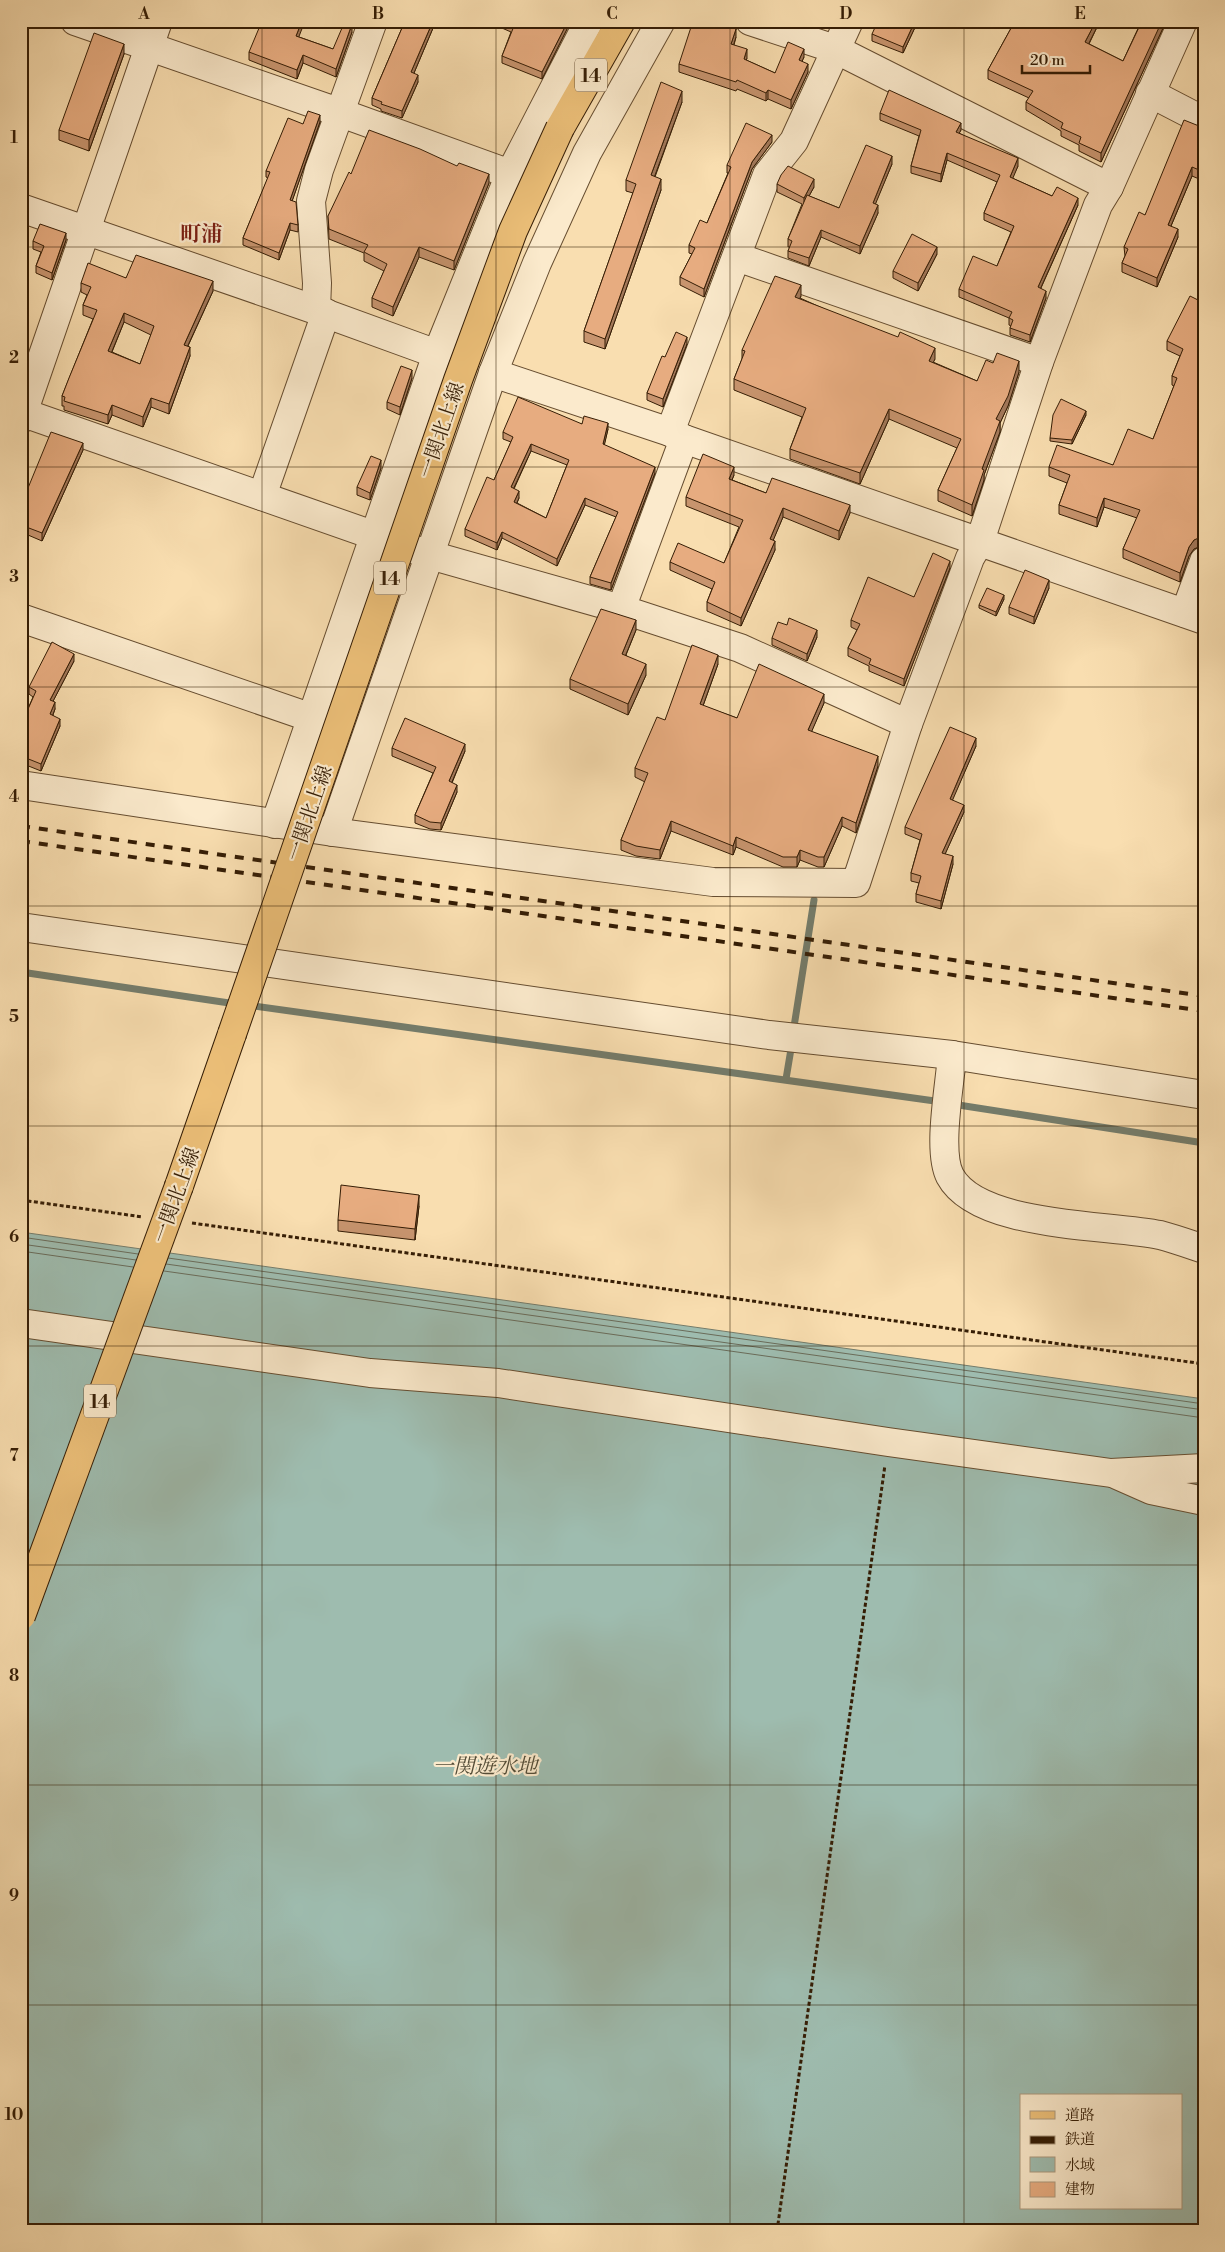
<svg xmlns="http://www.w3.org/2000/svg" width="1225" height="2252" font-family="'Libre Bodoni','Noto Serif JP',serif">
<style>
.water{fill:#9ebcaf;stroke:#747c6b;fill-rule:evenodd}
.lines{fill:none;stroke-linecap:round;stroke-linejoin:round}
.shore{stroke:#6a6c5a;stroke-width:1}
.stream{stroke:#747c6b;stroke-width:7}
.minor-casing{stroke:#664d30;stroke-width:30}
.major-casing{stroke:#351d05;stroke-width:30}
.path{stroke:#351d05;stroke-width:3;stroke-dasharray:4 2.5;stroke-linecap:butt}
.minor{stroke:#fbeacc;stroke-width:28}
.major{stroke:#ecbf78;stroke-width:28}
.rail{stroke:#351d05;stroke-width:4;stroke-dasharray:9 9;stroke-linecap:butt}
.major-bridge-casing{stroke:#351d05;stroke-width:30;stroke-linecap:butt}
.major-bridge{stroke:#ecbf78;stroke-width:28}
.wall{fill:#c7946e;stroke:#351d05;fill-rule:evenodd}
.shaded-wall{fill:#a2785a;stroke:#351d05}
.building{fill:#e7ac80;stroke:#351d05;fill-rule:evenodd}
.grid{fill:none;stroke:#351d05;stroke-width:1;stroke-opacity:0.55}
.labels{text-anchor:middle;stroke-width:4.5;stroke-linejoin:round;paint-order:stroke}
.shield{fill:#fbeacc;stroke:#705a41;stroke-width:1}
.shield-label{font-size:19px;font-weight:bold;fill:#351d05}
.street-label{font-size:20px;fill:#351d05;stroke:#fbeacc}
.neighbourhood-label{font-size:21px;font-weight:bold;fill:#7a1f14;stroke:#fbeacc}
.water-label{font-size:21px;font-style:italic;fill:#544d38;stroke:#fbeacc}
.neatline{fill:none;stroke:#351d05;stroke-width:2}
.grid-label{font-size:16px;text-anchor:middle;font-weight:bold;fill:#351d05}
</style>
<rect width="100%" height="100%" fill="#f9deb0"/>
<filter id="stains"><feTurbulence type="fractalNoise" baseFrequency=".004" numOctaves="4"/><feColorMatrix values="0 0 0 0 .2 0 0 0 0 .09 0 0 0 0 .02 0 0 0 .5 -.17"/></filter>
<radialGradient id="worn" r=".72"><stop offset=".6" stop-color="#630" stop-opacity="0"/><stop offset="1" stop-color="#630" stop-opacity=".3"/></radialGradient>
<path class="water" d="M21,1232L1204,1399V2231H21ZM1021,2096H1181V2208H1021Z"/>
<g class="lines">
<g class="shore">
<path d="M21,1237L138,1254"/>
<path d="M21,1244L136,1260"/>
<path d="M21,1251L133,1267"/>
<path d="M168,1258L1204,1404"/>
<path d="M166,1264L1204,1410"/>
<path d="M164,1271L1204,1418"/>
</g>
<g class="stream">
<path d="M21,972L236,1004"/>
<path d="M247,1005L942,1102"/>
<path d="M793,1033L814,900"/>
<path d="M786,1079L792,1043"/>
<path d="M952,1104L1204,1143"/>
</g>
<g class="minor-casing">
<g id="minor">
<path d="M75,21L341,113L510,174"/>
<path d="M750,21L835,49L1109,187"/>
<path d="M1150,93L1204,121"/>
<path d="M21,208L316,310L437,354"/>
<path d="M737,257L1039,362"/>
<path d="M316,310L317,283L311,201L319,170L373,21"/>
<path d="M493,373L670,432L684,439L1204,620"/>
<path d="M21,412L430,555L621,609L740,648L908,724"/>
<path d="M21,419L158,21"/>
<path d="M670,432L767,175L794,141L849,21"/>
<path d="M262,496L326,313"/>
<path d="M621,609L684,439"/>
<path d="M1185,613L1204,561"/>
<path d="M21,618L312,718"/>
<path d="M21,785L333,832L713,882L856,883L908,724L970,558L980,541L1039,362L1098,205L1109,187L1183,21"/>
<path d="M275,824L437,354L510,174L589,21"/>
<path d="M333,832L493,373L537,263L587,153L661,21"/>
<path d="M21,927L769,1035L952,1055"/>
<path d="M1204,1095L952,1055C950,1085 937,1151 950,1176C978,1228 1107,1224 1160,1235C1175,1239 1189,1244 1204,1249"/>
<path d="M21,1323L370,1373L498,1383L888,1442L1111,1473L1204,1468"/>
<path d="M1117,1475L1151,1490L1204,1501"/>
</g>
</g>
<g class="major-casing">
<g id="major">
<path d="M560,128L621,21"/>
<path d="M179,1186L232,1034"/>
</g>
</g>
<g class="path">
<path d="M21,1200L143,1217"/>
<path d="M192,1223L1204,1364"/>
<path d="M777,2231L885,1465"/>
</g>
<use href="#minor" class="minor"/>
<use href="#major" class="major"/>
<g class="rail">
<path d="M21,826L1204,996"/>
<path d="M21,841L1204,1011"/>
</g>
<g class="major-bridge-casing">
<g id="major-bridge">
<path d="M232,1034L458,380L513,231L560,128"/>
<path d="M21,1616L179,1186"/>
</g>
</g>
<use href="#major-bridge" class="major-bridge"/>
</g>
<g class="wall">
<path d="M405,21H436L414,73L418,82L402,118L381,111V109L372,105V98Z"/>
<path d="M486,21H571L542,79L502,63V56L511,32Z"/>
<path d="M918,21L903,53L872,41V34Z"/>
<path d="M1015,21H1100L1089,44L1123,61L1141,22L1140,21H1163V28L1101,162L1079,151V145L1061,136V131L1026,110V102L1029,98L988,79V70Z"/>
<path d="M352,32L336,77L303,63L297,79L249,60V52L299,37L333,49Z"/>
<path d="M736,37L734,45L747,58L746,60L775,73L804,57L802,61L808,72L791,109L768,99L766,101L737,89L736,91L679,72V64Z"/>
<path d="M124,54L89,151L59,140V130Z"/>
<path d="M682,102L655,177L661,190L605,349L584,342V331L633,193L626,191V180Z"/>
<path d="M880,113L961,130L959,133L1018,166L1012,178L1052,196L1078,205L1041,288L1046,298L1030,342L1010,335V328L1011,326L1009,325V318L959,297V289L997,266L1011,232L984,220V213L997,182L947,160L941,182L911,173V166L919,136L880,120Z"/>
<path d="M320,122L292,201L298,225V232L290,230L279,260L243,245V238L268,178L266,177V171L303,124Z"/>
<path d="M1204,128V181L1192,176L1171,226L1178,237L1157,287L1122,272V263L1125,256L1124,247L1145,215Z"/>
<path d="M772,142L752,169L704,297L680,285V277L692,254L689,253V245L707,223L728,173H727V165Z"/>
<path d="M892,164L875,204L878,213L860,254L821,237L809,266L788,258V251L790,247H788V239L802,204L777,192V184L814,187L809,196L839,208Z"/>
<path d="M351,174L489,183L454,270L419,257L393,316L372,307V298L384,271L364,261V253L329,239L328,216Z"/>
<path d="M66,240L52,280L36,273V266L41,252L33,249V241Z"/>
<path d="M937,254L918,291L893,278V271Z"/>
<path d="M126,278L213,291L188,346L190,356L169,414L151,407L143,427L112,415L108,424L64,410V406H62V396L93,319L83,315V305L87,295L81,292V283ZM124,322L151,335L140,364L112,352Z"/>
<path d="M801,296L800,298L935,359L933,362L977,381L993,363L1019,372L1008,406L1000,423V432L984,475V480L972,516L938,501V490L957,448L889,419L860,484L790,459V449L802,417L734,390V379L742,359V350Z"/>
<path d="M1204,303V540L1201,546L1194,549L1189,556L1180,582L1123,558V549L1137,518L1104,507L1097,527L1059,514V505L1067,483L1049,476V467L1113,465L1153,439L1174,386L1172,385V376L1180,356L1167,350V341Z"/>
<path d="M687,344L663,407L647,400V393L665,357Z"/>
<path d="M412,378L400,415L387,409V402Z"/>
<path d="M1086,415L1072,444L1050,441V438Z"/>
<path d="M582,424L608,429L604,445L655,473L611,590L590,584V577L616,517L585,505L557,566L502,538L497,550L465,536V529L494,480L511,442L503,439V432ZM531,451L567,465L546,518L517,503L519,498L514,489Z"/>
<path d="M83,450L42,541L21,532V494L28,488Z"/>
<path d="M381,468L370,500L357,495V487Z"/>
<path d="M734,475L732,480L766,493L850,513L839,540L783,517L773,540L775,550L741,626L707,611V602L712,589L670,570V562L724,563L739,527L686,506V497Z"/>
<path d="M950,568L904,686L869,671V666L848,656V648L857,630L851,627V620L914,597Z"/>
<path d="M1049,588L1034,624L1009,614V607Z"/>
<path d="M1004,599L996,616L979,608V605Z"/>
<path d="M787,625L817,637L807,661L772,645V638Z"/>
<path d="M636,630L626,655L646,675L628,715L570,689V679Z"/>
<path d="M74,661L53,701L55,709L53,715L60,726L41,771L21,763V725L33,697L29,694V687Z"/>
<path d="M718,664L703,706L737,718L824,703L811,732L878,766L856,833L842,826L824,867H818L800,860L797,867H783L736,847L733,855L671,831L660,859L636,856L621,850V840L645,782L635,777V768L665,720Z"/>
<path d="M976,746L952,800L964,812L945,854L953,864L941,909L916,902V894L919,883L911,881V873L920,840L905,834V827Z"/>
<path d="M392,748L465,751L452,783L457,792L441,830L430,829L415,823V815L433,773L392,756Z"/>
<path d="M419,1206L415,1240L338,1231V1220Z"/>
</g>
<g class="shaded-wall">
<path d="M302,21H305L296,44V36Z"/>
<path d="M433,21H436L411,80V72Z"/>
<path d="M568,21H571L542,79V72Z"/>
<path d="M915,21H918L903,53V47Z"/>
<path d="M1096,21H1100L1085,51V42Z"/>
<path d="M1159,21H1163V28L1101,162V153Z"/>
<path d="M352,24V32L336,77V69Z"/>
<path d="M736,29V37L731,53V44Z"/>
<path d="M124,44V54L89,151V140Z"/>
<path d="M747,49V58L744,68V59Z"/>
<path d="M804,49V57L799,68V60Z"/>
<path d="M303,55V63L297,79V70Z"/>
<path d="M808,64V72L791,109V100Z"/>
<path d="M418,75V82L402,118V111Z"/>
<path d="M768,90V99L766,101V93Z"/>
<path d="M682,91V102L651,186V175Z"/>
<path d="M320,115V122L290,207V200Z"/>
<path d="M961,123V130L956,139V132Z"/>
<path d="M772,135V142L752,169L704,297V289L752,162Z"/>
<path d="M947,153V160L941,182V174Z"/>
<path d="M892,156V164L873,210V203Z"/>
<path d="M1018,158V166L1010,185V177Z"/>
<path d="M1192,167V176L1168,233V225Z"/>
<path d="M489,174V183L454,270V261Z"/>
<path d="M661,179V190L605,349V339Z"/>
<path d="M814,179V187L804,205V198Z"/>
<path d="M1078,198V205L1038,294V287Z"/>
<path d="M878,205V213L860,254V246Z"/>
<path d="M290,223V230L279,260V253Z"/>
<path d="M1178,229V237L1157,287V278Z"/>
<path d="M821,230V237L809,266V258Z"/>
<path d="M66,233V240L52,280V273Z"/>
<path d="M419,247V257L393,316V307Z"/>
<path d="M937,247V254L918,291V283Z"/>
<path d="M213,281V291L184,354V345Z"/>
<path d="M801,285V296L795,307V297Z"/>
<path d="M1046,291V298L1030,342V335Z"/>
<path d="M124,313V322L108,361V351Z"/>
<path d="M687,337V344L663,407V399Z"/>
<path d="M190,347V356L169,414V404Z"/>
<path d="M935,348V359L929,371V361Z"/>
<path d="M1019,361V372L1008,406L1000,423V432L984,475V480L972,516V505L996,419Z"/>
<path d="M412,370V378L400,415V407Z"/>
<path d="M151,398V407L143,427V417Z"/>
<path d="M112,405V415L108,424V415Z"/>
<path d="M889,409V419L860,484V473Z"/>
<path d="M1086,411V415L1072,444V440Z"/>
<path d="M608,423V429L603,451V444Z"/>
<path d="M83,443V450L42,541V533Z"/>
<path d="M531,444V451L511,494V487Z"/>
<path d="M381,460V468L370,500V493Z"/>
<path d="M655,467V473L611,590V583Z"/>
<path d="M734,467V475L729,487V479Z"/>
<path d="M519,491V498L514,509V502Z"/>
<path d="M585,498V505L557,566V559Z"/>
<path d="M1104,498V507L1097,527V518Z"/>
<path d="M850,505V513L839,540V531Z"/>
<path d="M783,508V517L770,548V539Z"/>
<path d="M1204,531V540L1201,546L1194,549L1189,556L1180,582V573L1189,547L1194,540Z"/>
<path d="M502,532V538L497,550V543Z"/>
<path d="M775,541V550L741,626V618Z"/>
<path d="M950,561V568L904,686V679Z"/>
<path d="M1049,580V588L1034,624V617Z"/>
<path d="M1004,595V599L996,616V612Z"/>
<path d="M636,620V630L622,664V654Z"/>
<path d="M817,630V637L807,661V654Z"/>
<path d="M74,654V661L50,707V700Z"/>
<path d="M718,655V664L700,714V704Z"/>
<path d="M646,664V675L628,715V704Z"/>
<path d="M824,694V703L808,740V730Z"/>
<path d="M55,702V709L50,722V714Z"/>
<path d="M60,719V726L41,771V764Z"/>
<path d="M976,738V746L950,806V799Z"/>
<path d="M465,744V751L449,789V781Z"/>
<path d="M878,756V766L856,833V823Z"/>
<path d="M457,785V792L441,830V823Z"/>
<path d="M964,805V812L942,861V853Z"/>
<path d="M842,817V826L824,867V857Z"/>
<path d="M671,821V831L660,859V850Z"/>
<path d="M736,837V847L733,855V846Z"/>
<path d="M800,850V860L797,867V857Z"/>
<path d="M953,856V864L941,909V901Z"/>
<path d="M419,1195V1206L415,1240V1229Z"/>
</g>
<g class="building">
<path d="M262,21H302L296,36L333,49L345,21L352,24L336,69L303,55L297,70L249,52Z"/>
<path d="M405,21H433L411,72L418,75L402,111L381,104L382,102L372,98Z"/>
<path d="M503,21H568L542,72L502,56L514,26Z"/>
<path d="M693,21H712L736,29L731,44L747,49L744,59L775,73L788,42L804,49L799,60L808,64L791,100L768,90L766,93L737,80L736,82L679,64Z"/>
<path d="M878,21H915L903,47L872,34Z"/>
<path d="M1015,21H1096L1085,42L1123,61L1142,21H1162L1101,153L1079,143L1081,137L1061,128L1063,123L1026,102L1033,91L988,70Z"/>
<path d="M94,33L124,44L89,140L59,130Z"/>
<path d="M661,82L682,91L651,175L661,179L605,339L584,331L636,184L626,180Z"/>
<path d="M889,90L961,123L956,132L1018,158L1010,177L1052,196L1057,187L1078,198L1038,287L1046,291L1030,335L1010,328L1013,320L1009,318L1012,312L959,289L973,256L997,266L1014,226L984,213L1000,175L947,153L941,174L911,166L921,130L880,113Z"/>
<path d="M308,111L320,115L290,200L296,202L298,225L290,223L279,253L243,238L270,172L266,171L288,118L303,124Z"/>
<path d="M1184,120L1204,128V172L1192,167L1168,225L1178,229L1157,278L1122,263L1128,249L1124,247L1139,212L1145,215Z"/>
<path d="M746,123L772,135L752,162L704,289L680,277L695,248L689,245L700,220L707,223L731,167L727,165Z"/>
<path d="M369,130L420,149L457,166L459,163L489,174L454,261L419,247L393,307L372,298L387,264L364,252L368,245L329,229L328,216L349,172L351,174Z"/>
<path d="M866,145L892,156L873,203L878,205L860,246L821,230L809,258L788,251L792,241L788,239L807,195L839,208Z"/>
<path d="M788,166L814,179L804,198L777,184L781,175Z"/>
<path d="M40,224L66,233L52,273L36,266L44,246L33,241Z"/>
<path d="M912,234L937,247L918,283L893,271Z"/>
<path d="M136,255L213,281L184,345L190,347L169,404L151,398L143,417L112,405L108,415L64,401L65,397L62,396L69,378L97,310L83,305L91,287L81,283L88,263L126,278ZM124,313L154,326L140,364L108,351Z"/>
<path d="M775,276L801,285L795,297L898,337L900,332L935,348L929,361L977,381L986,360L993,363L997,353L1019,361L1008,396L996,419L1000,421L982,469L984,470L972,505L938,490L961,439L889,409L860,473L790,449L806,408L734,379L745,351L742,350Z"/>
<path d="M1190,296L1204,303V531L1201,537L1194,540L1189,547L1180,573L1123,549L1140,510L1104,498L1097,518L1059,505L1070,475L1049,467L1057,445L1113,465L1128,429L1153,439L1177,378L1172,376L1183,349L1167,341Z"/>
<path d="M676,332L687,337L663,399L647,393L662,356L665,357Z"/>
<path d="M401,366L412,370L400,407L387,402Z"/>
<path d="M518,397L582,424L584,416L608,423L603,444L655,467L611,583L590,577L618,512L585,498L557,559L502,532L497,543L465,529L487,477L494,480L513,437L503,432ZM531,444L569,460L546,518L514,502L519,491L511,487Z"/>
<path d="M1061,399L1086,411L1072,440L1050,438L1053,415Z"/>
<path d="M51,432L83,443L42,533L21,525V494L24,486L28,488Z"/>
<path d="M703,454L734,467L729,479L766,493L772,478L850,505L839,531L783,508L770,539L775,541L741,618L707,602L715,582L670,562L678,543L724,563L743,520L686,497Z"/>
<path d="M371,456L381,460L370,493L357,487Z"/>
<path d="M933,553L950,561L904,679L869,664L871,659L848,648L860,624L851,620L868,577L914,597Z"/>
<path d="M1025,570L1049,580L1034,617L1009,607Z"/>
<path d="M987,588L1004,595L996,612L979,605Z"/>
<path d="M601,609L636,620L622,654L646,664L628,704L570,679Z"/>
<path d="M789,618L817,630L807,654L772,638L778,622L787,625Z"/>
<path d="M52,642L74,654L50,700L55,702L50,714L60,719L41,764L21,756V725L36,691L29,687Z"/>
<path d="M692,645L718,655L700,704L737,718L759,664L824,694L808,730L878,756L856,823L842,817L824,857H818L800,850L797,857H783L736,837L733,846L671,821L660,850L636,846L621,840L648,773L635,768L657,717L665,720Z"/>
<path d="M405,718L465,744L449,781L457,785L441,823L430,822L415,815L436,767L392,748Z"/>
<path d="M950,727L976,738L950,799L964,805L942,853L953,856L941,901L916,894L921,876L911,873L922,834L905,827Z"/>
<path d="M341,1185L419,1195L415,1229L338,1220Z"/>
</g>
<path class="grid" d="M262,21V2231M496,21V2231M730,21V2231M964,21V2231M21,247H1204M21,467H1204M21,687H1204M21,906H1204M21,1126H1204M21,1346H1204M21,1565H1204M21,1785H1204M21,2005H1204"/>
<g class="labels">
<g class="shield">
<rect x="575" y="58.5" width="32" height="33" rx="4"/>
<rect x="374" y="561.5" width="32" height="33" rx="4"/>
<rect x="84" y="1384.5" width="32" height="33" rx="4"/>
</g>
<g class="shield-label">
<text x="591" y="82">14</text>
<text x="390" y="585">14</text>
<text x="100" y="1408">14</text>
</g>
<g class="street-label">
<text transform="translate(441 430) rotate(-71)" y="7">一関北上線</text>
<text transform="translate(309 813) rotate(-71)" y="7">一関北上線</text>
<text transform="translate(176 1195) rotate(-70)" y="7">一関北上線</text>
</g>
<g class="neighbourhood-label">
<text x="201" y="241">町浦</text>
</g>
<g class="water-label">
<text x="485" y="1773">一関遊水地</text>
</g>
</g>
<rect width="1225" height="2252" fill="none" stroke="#f9deb0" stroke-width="55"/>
<rect x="1020" y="2094" width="162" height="115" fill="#fbeacc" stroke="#ac987c"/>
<rect x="1030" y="2111" width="25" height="8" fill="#ecbf78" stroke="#ac987c"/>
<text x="1065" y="2120" font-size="15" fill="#351d05">道路</text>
<rect x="1030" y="2136" width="25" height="8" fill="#351d05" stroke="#ac987c"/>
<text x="1065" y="2144" font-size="15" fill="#351d05">鉄道</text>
<rect x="1030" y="2157" width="25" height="15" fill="#9ebcaf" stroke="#ac987c"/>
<text x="1065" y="2170" font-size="15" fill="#351d05">水域</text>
<rect x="1030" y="2182" width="25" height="15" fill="#e7ac80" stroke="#ac987c"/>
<text x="1065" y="2194" font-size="15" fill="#351d05">建物</text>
<path d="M1022 65v8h68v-8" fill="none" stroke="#351d05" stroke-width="2.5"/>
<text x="1030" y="65" font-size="15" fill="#351d05" stroke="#fbeacc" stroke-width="4" paint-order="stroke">20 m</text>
<rect x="28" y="28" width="1170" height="2196" class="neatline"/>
<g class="grid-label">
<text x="144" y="19">A</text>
<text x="378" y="19">B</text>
<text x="612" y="19">C</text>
<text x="846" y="19">D</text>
<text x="1080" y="19">E</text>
<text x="14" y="143">1</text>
<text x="14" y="363">2</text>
<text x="14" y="582">3</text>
<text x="14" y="802">4</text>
<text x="14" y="1022">5</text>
<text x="14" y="1242">6</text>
<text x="14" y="1461">7</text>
<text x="14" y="1681">8</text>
<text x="14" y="1901">9</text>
<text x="14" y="2120">10</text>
</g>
<rect width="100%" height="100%" filter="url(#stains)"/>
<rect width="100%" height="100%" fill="url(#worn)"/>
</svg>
